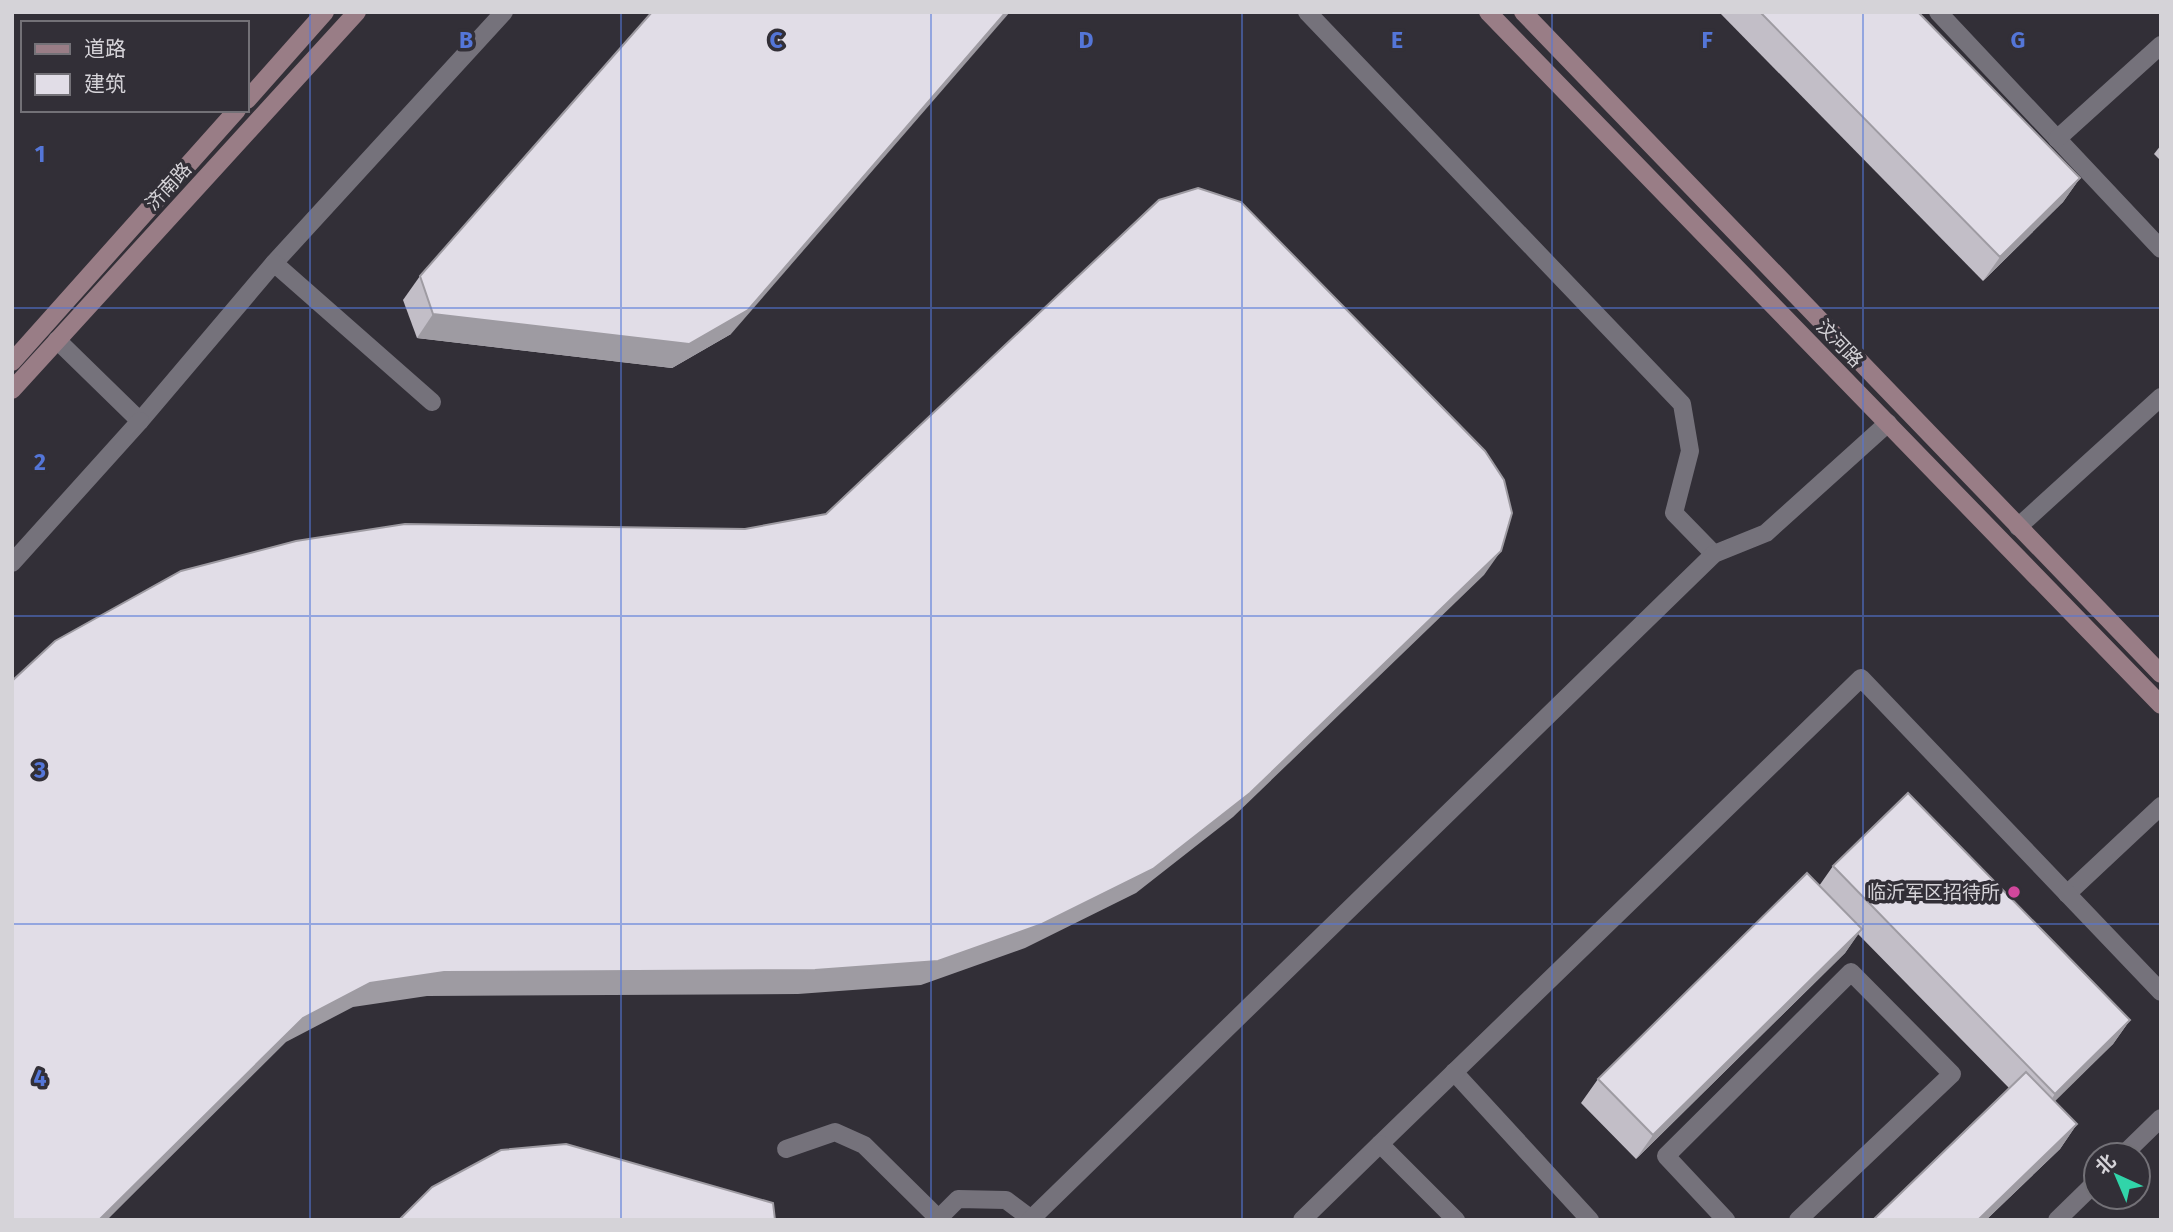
<svg xmlns="http://www.w3.org/2000/svg" width="2173" height="1232" font-family="'Fira Sans','Noto Sans SC',sans-serif">
<style>
.lines{fill:none;stroke-linecap:round;stroke-linejoin:round}
.lane{stroke:#75727b;stroke-width:18}
.street{stroke:#75727b;stroke-width:18}
.secondary{stroke:#997d86;stroke-width:18}
.wall{fill:#c2bec7}
.shaded-wall{fill:#9e9ba2}
.building{fill:#e1dde7;stroke:#9e9ba2;stroke-width:2}
.grid{fill:none;stroke:#5476d8;stroke-width:2;stroke-opacity:0.55}
.hotel-dot{fill:#d1479c;stroke:#322f37;stroke-width:2.5}
.labels{text-anchor:middle;stroke-width:7;stroke-linejoin:round;paint-order:stroke}
.street-label{font-size:19px;fill:#d5d3d8;stroke:#322f37}
.poi-label{font-size:19px;fill:#d5d3d8;stroke:#322f37;text-anchor:end}
.grid-label{font-size:23px;text-anchor:middle;font-weight:bold;fill:#5476d8;stroke:#322f37;stroke-width:7;stroke-linejoin:round;paint-order:stroke}
</style>
<rect width="100%" height="100%" fill="#322f37"/>
<g class="lines">
<g class="lane">
<path d="M1307,12L1682,404L1690,451L1674,513L1714,554"/>
<path d="M274,263L504,12"/>
<path d="M57,340L140,421L274,263L432,402"/>
<path d="M12,563L140,421"/>
<path d="M2067,894L2161,806"/>
<path d="M1454,1072L1590,1220"/>
<path d="M1380,1144L1861,678L2161,992"/>
<path d="M786,1149L835,1132L864,1145L938,1218"/>
<path d="M2123,1155L2161,1118"/>
<path d="M937,1220L958,1199L1006,1200L1030,1218"/>
<path d="M1030,1220L1714,554L1766,533L1888,423"/>
<path d="M1302,1220L1380,1144L1456,1220"/>
<path d="M1726,1220L1666,1156L1851,972L1952,1074L1798,1220"/>
<path d="M2057,1220L2096,1182"/>
</g>
<g class="street">
<path d="M1938,12L2161,249"/>
<path d="M2057,139L2161,45"/>
<path d="M2018,527L2161,397"/>
</g>
<g class="secondary">
<path d="M1488,12L2161,705"/>
<path d="M1523,12L2161,674"/>
<path d="M247,100L325,12"/>
<path d="M12,362L237,110"/>
<path d="M12,390L357,12"/>
</g>
</g>
<g class="wall">
<path d="M1719,12H1918L2080,178L2063,202L1983,281Z"/>
<path d="M2161,145V161L2154,154Z"/>
<path d="M420,276L731,334L672,368L417,338L403,300Z"/>
<path d="M1833,866L2130,1020L2113,1044L2054,1101L2077,1124L2060,1149L1986,1220H1873L2009,1088L1858,934L1845,953L1636,1159L1581,1103L1598,1079L1819,886Z"/>
</g>
<g class="shaded-wall">
<path d="M1006,12H1010L731,334L672,368L417,338L433,314Z"/>
<path d="M2080,178L2063,202L1983,281L2000,257Z"/>
<path d="M1501,551L1484,575L1233,817L1136,893L1025,948L921,985L798,994L427,996L353,1007L286,1042L107,1220H99L303,1018L370,983Z"/>
<path d="M1862,929L1845,953L1636,1159L1653,1135Z"/>
<path d="M2130,1020L2113,1044L2038,1118L2055,1094Z"/>
<path d="M2077,1124L2060,1149L1986,1220H1978Z"/>
</g>
<g class="building">
<path d="M652,12H1006L748,310L689,344L433,314L420,276Z"/>
<path d="M1760,12H1918L2080,178L2000,257Z"/>
<path d="M1198,188L1241,202L1485,451L1504,480L1512,513L1501,551L1250,793L1153,869L1042,924L938,961L815,970L444,972L370,983L303,1018L99,1220H12V681L55,641L181,571L296,541L405,524L745,529L826,514L1159,200Z"/>
<path d="M1908,793L2130,1020L2055,1094L1833,866Z"/>
<path d="M1807,873L1862,929L1653,1135L1598,1079Z"/>
<path d="M2026,1072L2077,1124L1978,1220H1873Z"/>
<path d="M566,1144L773,1203L775,1220H399L432,1187L501,1150Z"/>
</g>
<path class="grid" d="M310,12V1220M621,12V1220M931,12V1220M1242,12V1220M1552,12V1220M1863,12V1220M12,308H2161M12,616H2161M12,924H2161"/>
<circle class="hotel-dot" cx="2014" cy="892" r="7"/>
<g class="labels">
<g class="street-label">
<text transform="translate(168 186) rotate(-47)" y="7">济南路</text>
<text transform="translate(1840 343) rotate(46)" y="7">汶河路</text>
</g>
<g class="poi-label">
<text x="2000" y="899">临沂军区招待所</text>
</g>
</g>
<g class="grid-label">
<text x="466" y="48">B</text>
<text x="776" y="48">C</text>
<text x="1086" y="48">D</text>
<text x="1397" y="48">E</text>
<text x="1707" y="48">F</text>
<text x="2018" y="48">G</text>
<text x="40" y="162">1</text>
<text x="40" y="470">2</text>
<text x="40" y="778">3</text>
<text x="40" y="1086">4</text>
</g>
<rect width="2173" height="1232" fill="none" stroke="#d5d3d8" stroke-width="28"/>
<rect x="21" y="21" width="228" height="91" fill="#322f37" stroke="#737177" stroke-width="2"/>
<rect x="35" y="44" width="35" height="10" fill="#997d86" stroke="#737177" stroke-width="2"/>
<text x="84" y="56" font-size="21" fill="#d5d3d8">道路</text>
<rect x="35" y="74" width="35" height="21" fill="#e1dde7" stroke="#737177" stroke-width="2"/>
<text x="84" y="91" font-size="21" fill="#d5d3d8">建筑</text>
<g transform="translate(2117 1176) rotate(316)"><circle r="33" fill="#322f37" stroke="#737177" stroke-width="2"/>
<path d="M0-5L12 26L0 18L-12 26Z" fill="#31d4a9"/>
<text y="-10" font-size="19" font-weight="bold" text-anchor="middle" fill="#d5d3d8">北</text>
</g>
</svg>
